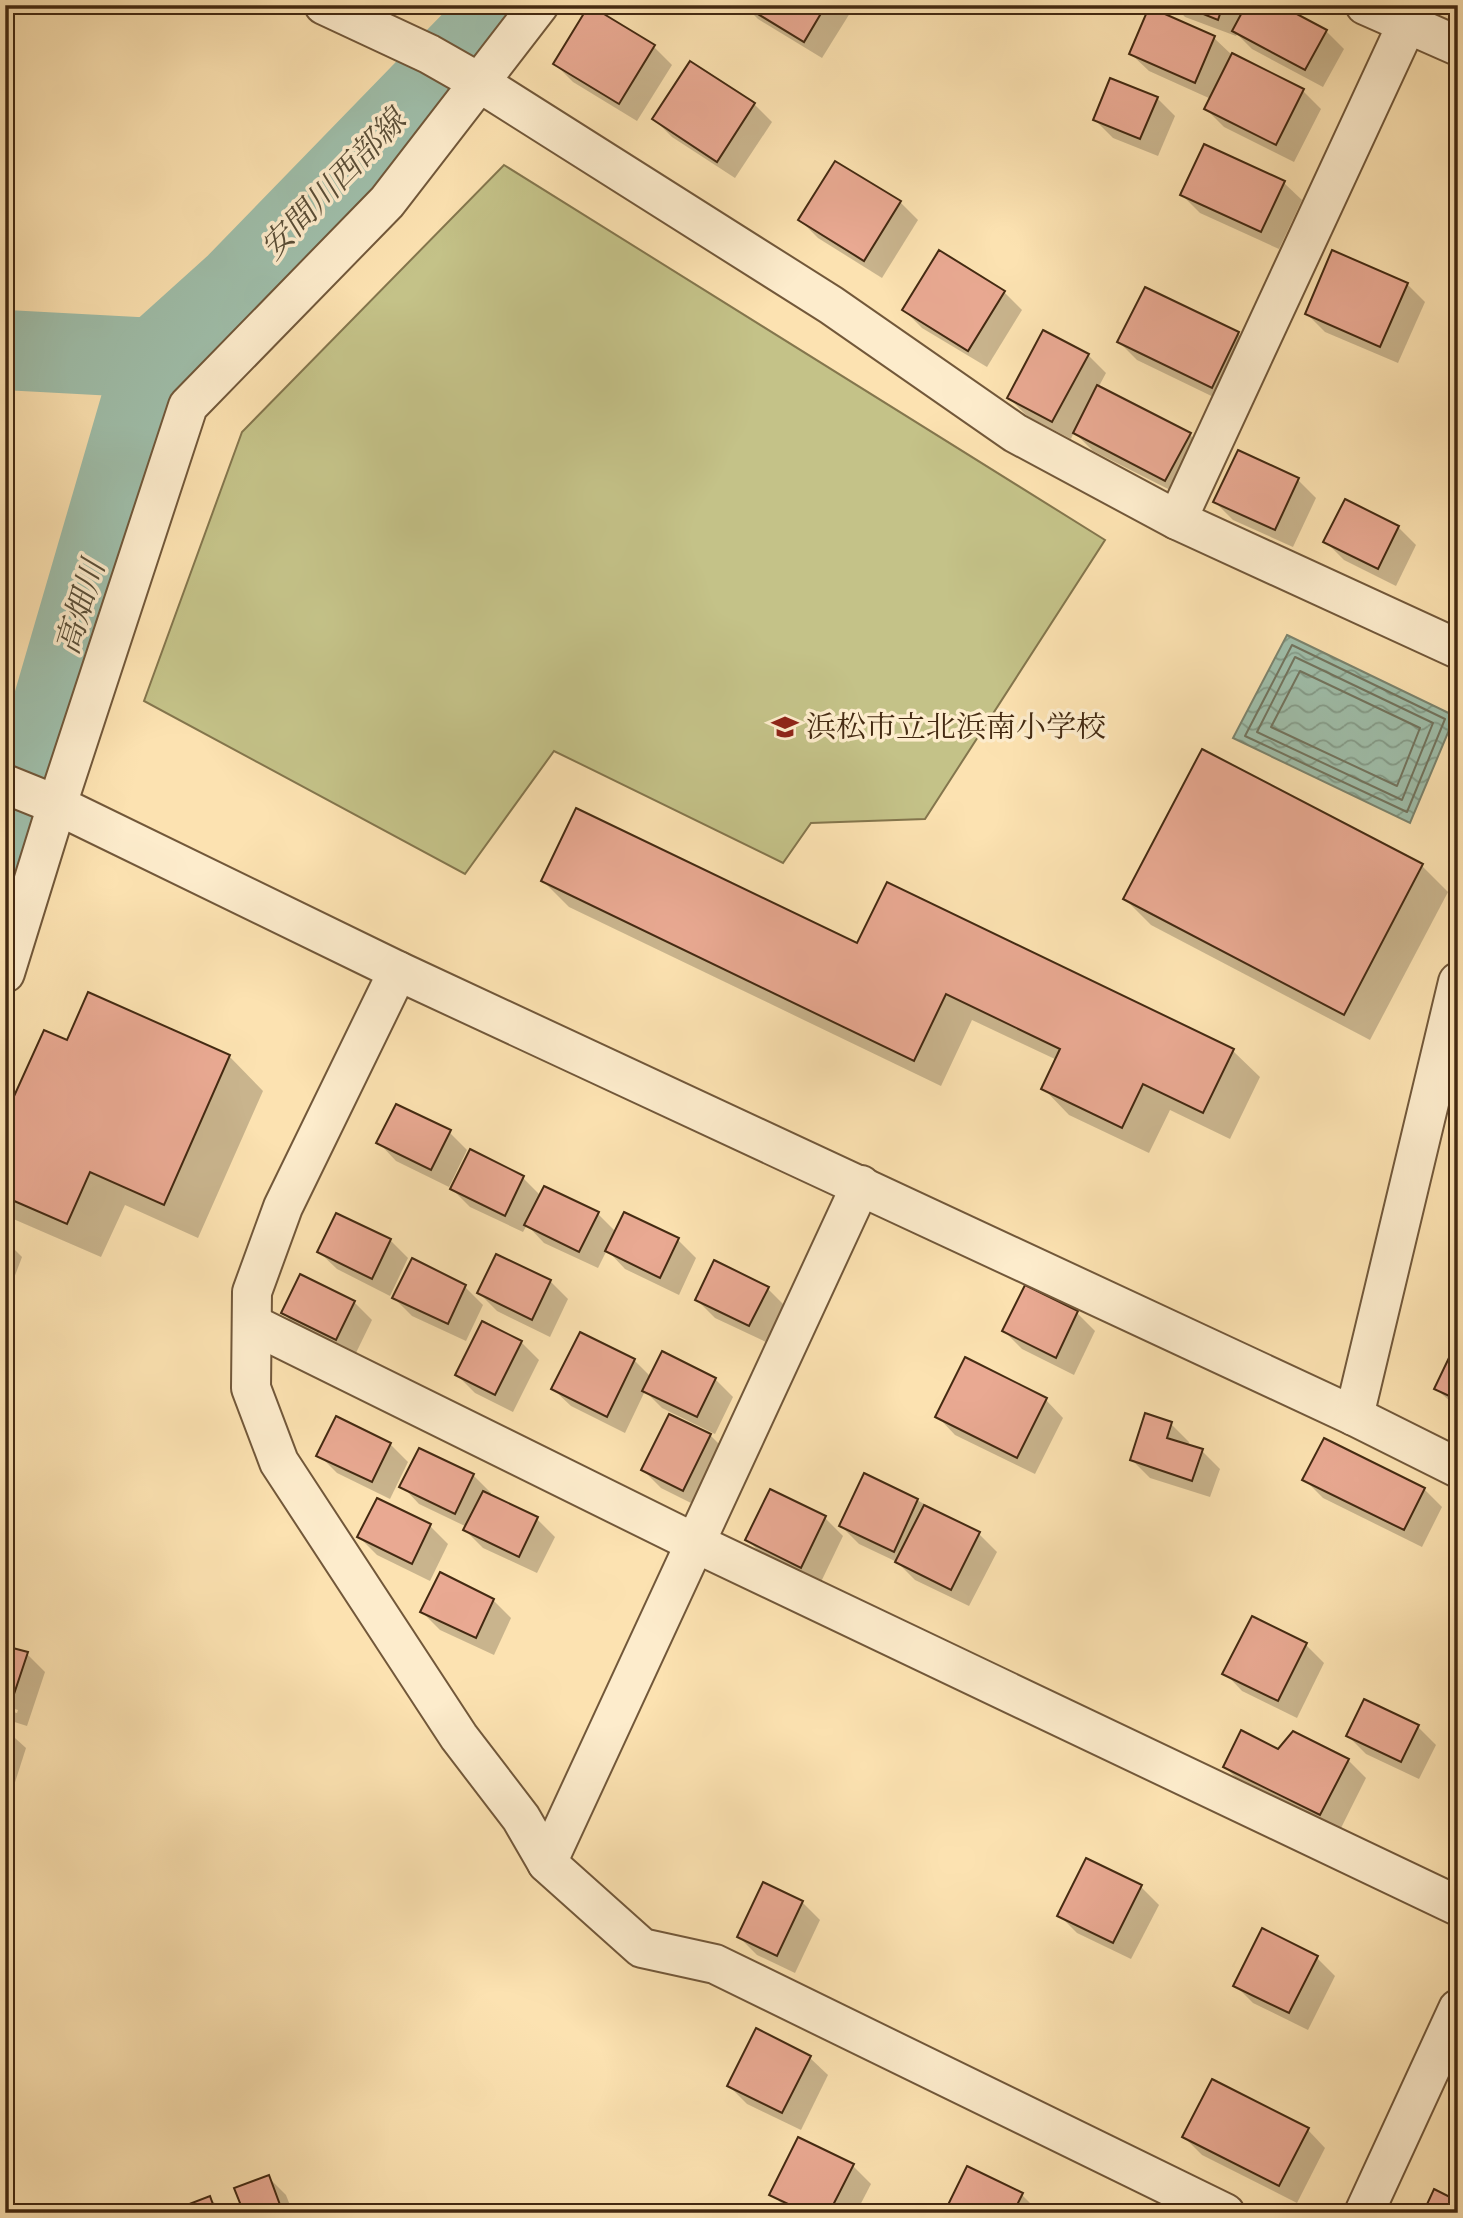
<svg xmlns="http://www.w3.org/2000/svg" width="1463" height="2218" font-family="Cardo,'Noto Serif JP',serif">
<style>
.pitch{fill:#c4c288;stroke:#84764d;stroke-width:2}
.water{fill:url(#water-waves);stroke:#7b836d;stroke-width:2}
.shadow{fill:#0003}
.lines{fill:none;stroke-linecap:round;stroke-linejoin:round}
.shore{stroke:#72745e;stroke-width:2}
.river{stroke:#9fbeaa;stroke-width:80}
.building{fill:#e9a992;stroke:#442a12;stroke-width:2}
.minor-casing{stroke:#72583a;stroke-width:42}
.minor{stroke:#fdeccc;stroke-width:38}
.labels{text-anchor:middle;stroke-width:7;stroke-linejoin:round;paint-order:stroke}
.poi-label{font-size:30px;fill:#442a12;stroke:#fdeccc;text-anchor:start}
.water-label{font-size:32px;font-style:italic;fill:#5b4f38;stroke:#fdeccc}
</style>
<defs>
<pattern id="water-waves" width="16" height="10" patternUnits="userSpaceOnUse" patternTransform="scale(1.75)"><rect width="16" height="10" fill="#9fbeaa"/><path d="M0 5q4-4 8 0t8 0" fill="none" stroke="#839b89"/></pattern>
</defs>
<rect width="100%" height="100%" fill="#fce2b1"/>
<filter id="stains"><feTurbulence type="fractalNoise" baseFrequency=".00286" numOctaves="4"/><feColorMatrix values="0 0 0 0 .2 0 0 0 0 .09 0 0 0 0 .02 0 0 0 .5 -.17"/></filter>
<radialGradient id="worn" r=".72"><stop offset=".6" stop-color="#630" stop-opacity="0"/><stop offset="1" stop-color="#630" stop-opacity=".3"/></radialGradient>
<path class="pitch" d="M504,165L1105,540L925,819L811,823L783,863L554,751L465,874L144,701L242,432Z"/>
<path class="water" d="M1287,635L1455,716L1410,823L1233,738Z"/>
<g class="shadow">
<path d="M744,5H855L822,58L758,19Z"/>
<path d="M969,5H984L980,12Z"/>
<path d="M1174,5H1277L1326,31L1344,49L1323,87L1252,49L1237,34L1236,36L1185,17Z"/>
<path d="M590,7L654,47L672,65L637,121L573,82L555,64Z"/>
<path d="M1214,38L1232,55L1303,91L1321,109L1294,162L1224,127L1206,109L1211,99L1149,71L1131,54Z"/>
<path d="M1157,98L1175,116L1158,156L1113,138L1095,120Z"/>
<path d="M754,104L772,122L735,178L672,137L654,119Z"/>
<path d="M1284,183L1302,200L1279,249L1200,213L1182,195Z"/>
<path d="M900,202L918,220L882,278L818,238L800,220Z"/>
<path d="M940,253L1004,292L1022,310L987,367L922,328L904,310Z"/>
<path d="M1407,284L1425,302L1398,363L1325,332L1307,314Z"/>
<path d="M1238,334L1256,352L1230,405L1137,360L1119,342Z"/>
<path d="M1088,355L1106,373L1098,388L1190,435L1208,453L1184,497L1093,451L1074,432L1071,439L1027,416L1009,398Z"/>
<path d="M1298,480L1316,498L1293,547L1233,520L1215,502Z"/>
<path d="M1398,527L1416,545L1396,586L1344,560L1326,542Z"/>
<path d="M1422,866L1448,892L1370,1040L1151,925L1125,899Z"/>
<path d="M543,881L858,945L888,885L1233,1051L1260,1077L1230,1139L1170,1110L1149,1153L1069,1115L1043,1088L1057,1060L972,1020L941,1086L569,907Z"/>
<path d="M229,1056L263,1091L198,1238L125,1205L101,1257L11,1218L5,1211V1120Z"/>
<path d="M449,1132L467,1150L449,1187L396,1161L379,1143Z"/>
<path d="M470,1152L523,1178L541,1196L598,1214L616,1232L625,1215L678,1240L696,1258L679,1295L625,1269L607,1250L598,1268L544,1243L527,1225L523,1232L470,1207L452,1189Z"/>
<path d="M5,1240L22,1257L5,1302Z"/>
<path d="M390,1240L408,1258L390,1296L337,1269L319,1252Z"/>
<path d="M412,1261L465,1287L483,1305L466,1341L412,1316L394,1298Z"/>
<path d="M550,1281L568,1299L550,1337L497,1311L479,1293Z"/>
<path d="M1026,1287L1077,1313L1095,1331L1074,1375L1022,1349L1004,1331Z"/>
<path d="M768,1289L786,1307L768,1343L715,1318L697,1300Z"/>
<path d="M354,1302L372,1320L354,1357L301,1331L283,1313Z"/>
<path d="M521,1342L539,1360L513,1412L475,1393L457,1375Z"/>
<path d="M1458,1343V1408L1436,1389Z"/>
<path d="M663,1353L715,1379L733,1397L715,1434L662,1408L645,1391L625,1433L571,1406L553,1389L634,1360L651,1377Z"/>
<path d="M1046,1400L1063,1418L1035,1474L955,1435L938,1417Z"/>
<path d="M1171,1424L1189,1442L1188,1446L1202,1451L1220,1469L1210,1497L1150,1478L1132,1460Z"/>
<path d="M706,1431L728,1453L701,1508L661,1488L643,1470Z"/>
<path d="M390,1444L408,1462L390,1499L337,1473L319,1455Z"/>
<path d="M473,1475L491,1493L490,1496L537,1519L555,1537L537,1573L483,1548L465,1530L467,1527L419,1504L402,1486Z"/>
<path d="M1305,1480L1424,1489L1442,1507L1422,1547L1323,1498Z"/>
<path d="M771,1491L825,1518L843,1536L820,1584L765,1557L747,1540Z"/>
<path d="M917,1500L979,1534L997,1552L969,1606L915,1580L897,1562L859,1544L841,1526Z"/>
<path d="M430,1526L448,1544L430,1581L377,1555L359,1537Z"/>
<path d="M440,1574L493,1600L511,1618L494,1655L440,1630L422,1612Z"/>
<path d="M1306,1645L1324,1663L1297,1718L1242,1691L1225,1673Z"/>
<path d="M27,1654L45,1672L27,1726L5,1719V1710L17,1713L18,1710L5,1706Z"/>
<path d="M1418,1727L1436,1745L1419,1779L1366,1754L1348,1736Z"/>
<path d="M5,1729L26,1748L10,1798L5,1797Z"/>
<path d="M1279,1751L1348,1760L1366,1778L1339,1832L1243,1785L1225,1767Z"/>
<path d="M1141,1887L1159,1905L1131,1959L1077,1933L1059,1915Z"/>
<path d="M802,1902L820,1920L795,1973L757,1955L739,1937Z"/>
<path d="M1317,1958L1335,1976L1308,2030L1253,2003L1235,1985Z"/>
<path d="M810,2058L828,2075L801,2130L747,2104L729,2086Z"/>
<path d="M1308,2130L1325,2148L1297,2203L1202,2155L1184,2137Z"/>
<path d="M853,2166L871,2184L856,2213H791L772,2194Z"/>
<path d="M268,2177L286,2195L293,2213H246Z"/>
<path d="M1022,2195L1040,2213H946Z"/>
<path d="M210,2198L224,2213H171Z"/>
</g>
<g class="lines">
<g class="shore">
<path d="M1292,645L1445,719L1407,812L1245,736Z"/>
<path d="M1295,657L1433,723L1402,800L1257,732Z"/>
<path d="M1300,671L1420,728L1397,786L1271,727Z"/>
</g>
<g class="river">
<path d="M5,350L154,358"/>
<path d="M154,358L235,285L507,5"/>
<path d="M5,857L38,755L154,358"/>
</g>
</g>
<g class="building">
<path d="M589,5L655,45L619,104L553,64Z"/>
<path d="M743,5H826L804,42Z"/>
<path d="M1181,5H1223L1218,20Z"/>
<path d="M1246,5H1280L1327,30L1305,70L1232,31Z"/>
<path d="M1149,7L1215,36L1195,83L1129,54Z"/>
<path d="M1232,53L1304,89L1276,145L1204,109Z"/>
<path d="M690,61L755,103L717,162L652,119Z"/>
<path d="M1110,78L1158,97L1140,139L1093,120Z"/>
<path d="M1204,144L1285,181L1261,232L1180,195Z"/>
<path d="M835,161L901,201L864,261L798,220Z"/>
<path d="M939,250L1005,291L968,351L902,310Z"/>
<path d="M1332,250L1408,283L1380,347L1305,314Z"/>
<path d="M1145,287L1239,332L1212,388L1117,342Z"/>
<path d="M1043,330L1089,354L1052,422L1007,398Z"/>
<path d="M1097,385L1191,433L1165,481L1073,433Z"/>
<path d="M1238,450L1299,478L1275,530L1213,502Z"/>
<path d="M1345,499L1399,526L1378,569L1323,542Z"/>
<path d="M1202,749L1423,864L1344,1015L1123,899Z"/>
<path d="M576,808L857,943L887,882L1234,1049L1203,1113L1143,1084L1122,1128L1041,1089L1060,1049L946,994L914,1061L541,881Z"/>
<path d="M88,992L230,1055L164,1205L90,1172L67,1224L5,1197V1116L44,1030L67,1040Z"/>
<path d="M396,1104L451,1130L431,1170L376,1143Z"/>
<path d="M470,1149L524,1176L505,1216L450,1189Z"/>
<path d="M544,1186L599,1212L579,1252L524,1225Z"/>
<path d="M624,1212L679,1238L660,1278L605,1251Z"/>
<path d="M336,1213L391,1239L372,1279L317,1252Z"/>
<path d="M496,1254L551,1280L532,1320L477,1293Z"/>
<path d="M412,1258L466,1285L448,1324L392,1298Z"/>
<path d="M714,1260L769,1287L749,1326L695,1300Z"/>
<path d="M300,1274L355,1301L336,1340L281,1313Z"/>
<path d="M1025,1285L1078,1311L1056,1358L1002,1331Z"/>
<path d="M482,1321L522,1341L495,1395L455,1375Z"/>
<path d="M580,1332L635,1359L607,1417L551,1389Z"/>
<path d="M1458,1339V1400L1434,1389Z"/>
<path d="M662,1351L716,1378L697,1417L642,1391Z"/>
<path d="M965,1357L1047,1398L1017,1458L935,1417Z"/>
<path d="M1145,1413L1172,1422L1167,1438L1203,1449L1192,1481L1130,1460Z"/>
<path d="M669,1414L711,1434L683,1491L641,1470Z"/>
<path d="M336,1416L391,1443L372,1482L316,1456Z"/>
<path d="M1324,1438L1425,1488L1404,1530L1302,1480Z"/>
<path d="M419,1448L474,1474L455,1514L399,1487Z"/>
<path d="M864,1473L918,1499L894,1552L839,1526Z"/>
<path d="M770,1489L826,1516L801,1568L745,1540Z"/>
<path d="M483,1491L538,1517L519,1557L463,1530Z"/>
<path d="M377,1498L431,1524L412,1564L357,1537Z"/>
<path d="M924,1505L980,1532L951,1590L895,1562Z"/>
<path d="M440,1572L494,1599L476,1638L420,1612Z"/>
<path d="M1252,1616L1307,1643L1278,1701L1222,1674Z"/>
<path d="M5,1646L28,1652L9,1709L5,1708Z"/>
<path d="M1364,1699L1419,1725L1401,1762L1346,1736Z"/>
<path d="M1241,1730L1278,1749L1293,1731L1349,1759L1320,1815L1223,1767Z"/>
<path d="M1086,1858L1142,1885L1113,1943L1057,1916Z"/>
<path d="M763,1882L803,1901L777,1956L737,1937Z"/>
<path d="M1262,1928L1318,1956L1289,2013L1233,1986Z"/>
<path d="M756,2028L811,2056L782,2113L727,2086Z"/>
<path d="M1212,2079L1309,2128L1279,2186L1182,2137Z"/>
<path d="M798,2137L854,2164L829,2213H807L769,2195Z"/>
<path d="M967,2166L1023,2193L1013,2213H944Z"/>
<path d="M269,2175L283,2213H244L234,2188Z"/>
<path d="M1434,2189L1458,2201V2213H1423Z"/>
<path d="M210,2196L216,2213H166Z"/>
</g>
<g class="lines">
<g class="minor-casing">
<g id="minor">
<path d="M324,5L429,54L480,83L831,305L1015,433L1177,520L1458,649"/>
<path d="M1365,5L1458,46"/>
<path d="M1177,520L1407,24"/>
<path d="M5,784L57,805L398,971L1354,1416L1458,1468"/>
<path d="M398,971L283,1207L252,1292L251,1388L279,1462L459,1737L521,1818L547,1863L642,1948L715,1964L1225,2213"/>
<path d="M5,973L57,805L188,406L387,202L539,5"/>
<path d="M252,1324L693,1542L1458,1906"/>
<path d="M1354,1416L1458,982"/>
<path d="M547,1863L861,1185"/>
<path d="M1364,2213L1458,2009"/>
</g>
</g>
<use href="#minor" class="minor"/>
</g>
<defs>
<g id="school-bare" transform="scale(2.1)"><path d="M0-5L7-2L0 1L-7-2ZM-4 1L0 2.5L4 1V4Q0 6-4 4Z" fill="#8f2418" stroke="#fdeccc" stroke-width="2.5" paint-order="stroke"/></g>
</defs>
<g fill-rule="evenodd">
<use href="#school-bare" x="785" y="727"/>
</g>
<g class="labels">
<g class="poi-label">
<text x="806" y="737">浜松市立北浜南小学校</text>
</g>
<g class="water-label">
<text transform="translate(333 184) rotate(-46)" y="11">安間川西部線</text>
<text transform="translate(80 607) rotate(-73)" y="11">高畑川</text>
</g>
</g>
<rect width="1463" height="2218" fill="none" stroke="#fce2b1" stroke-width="28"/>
<rect x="7" y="7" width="1449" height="2204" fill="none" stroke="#442a12" stroke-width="3.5"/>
<rect x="14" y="14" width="1435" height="2190" fill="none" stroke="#442a12" stroke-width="2"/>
<rect width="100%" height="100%" filter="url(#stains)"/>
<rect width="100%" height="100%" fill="url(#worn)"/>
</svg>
